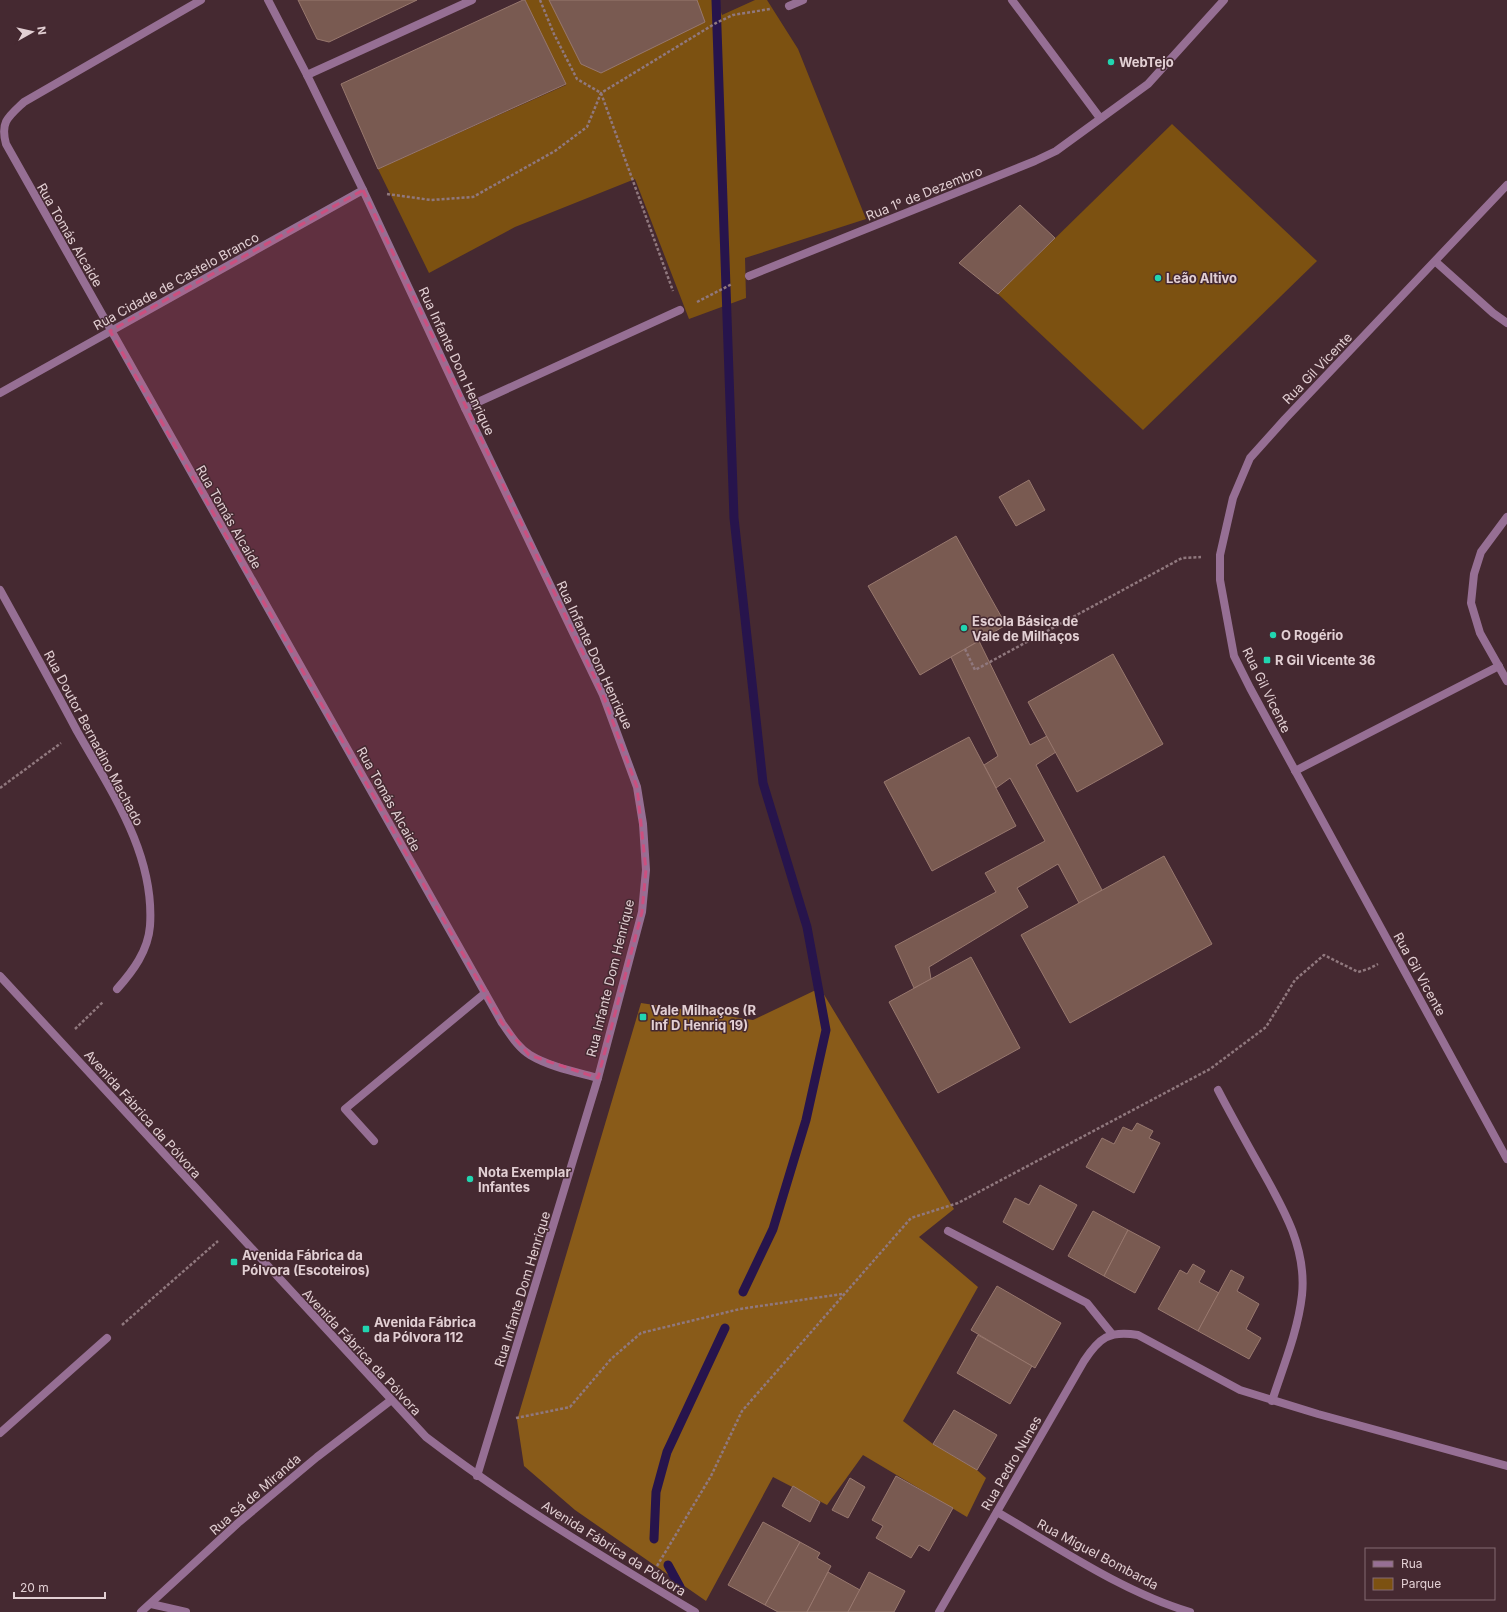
<svg xmlns="http://www.w3.org/2000/svg" width="1507" height="1612" font-family="Inter,sans-serif">
<style>
.green{fill:#7c5111}
.forest{fill:#895b19}
.lines{fill:none;stroke-linecap:round;stroke-linejoin:round}
.stream{stroke:#27144c;stroke-width:9}
.building{fill:#795a51;stroke:#98786e}
.path{stroke:#90787e;stroke-width:2.5;stroke-dasharray:3 2;stroke-linecap:butt}
.minor{stroke:#966f94;stroke-width:8}
.tertiary{stroke:#966f94;stroke-width:8}
.marked{fill:#cc4f7f;fill-opacity:0.2;stroke:#cc4f7f;stroke-width:3;stroke-dasharray:8 5;stroke-linejoin:round}
.poi-dot{fill:#21d5b0;stroke:#452931;stroke-width:1.5}
.labels{text-anchor:middle;stroke-width:3;stroke-linejoin:round;paint-order:stroke}
.poi-label{font-size:13px;font-weight:bold;fill:#e2cfd3;stroke:#452931;text-anchor:start}
.street-label{font-size:13px;fill:#e2cfd3;stroke:#452931}
</style>
<rect width="100%" height="100%" fill="#452931"/>
<g class="green">
<path d="M525,0H717L722,15L755,0H767L798,49L866,219L745,258L746,298L689,319L635,179L515,227L429,273L378,169L566,85Z"/>
<path d="M1172,124L1317,261L1143,430L998,294Z"/>
</g>
<path class="forest" d="M820,988L954,1209L919,1237L978,1287L903,1421L933,1444L977,1470L986,1478L967,1517L863,1455L827,1505L773,1477L706,1601L575,1510L524,1466L517,1420L641,1003L753,1020Z"/>
<g class="lines">
<g class="stream">
<path d="M716,0L734,518L763,783L807,927L826,1030L806,1120L773,1229L743,1292"/>
<path d="M654,1539L656,1492L667,1452L725,1328"/>
<path d="M668,1565L680,1587"/>
</g>
</g>
<g class="building">
<path d="M298,0H417L329,42L317,39Z"/>
<path d="M523,0H525L566,84L378,169L341,84Z"/>
<path d="M549,0H697L705,22L601,73L581,64Z"/>
<path d="M1020,205L1055,238L998,294L959,263Z"/>
<path d="M1029,480L1045,510L1016,526L999,497Z"/>
<path d="M956,536L1006,625L920,675L868,586Z"/>
<path d="M979,641L1030,745L1047,736L1056,752L1036,765L1102,890L1079,903L1058,864L1017,888L1028,907L929,967L931,979L914,988L895,946L996,892L985,873L1045,841L1010,778L996,788L984,765L998,756L951,657Z"/>
<path d="M1113,654L1163,744L1077,792L1028,702Z"/>
<path d="M969,737L1016,826L932,871L884,782Z"/>
<path d="M1164,856L1212,944L1070,1023L1021,935Z"/>
<path d="M971,957L1020,1048L938,1093L889,1002Z"/>
<path d="M1137,1123L1153,1131L1149,1138L1160,1143L1134,1193L1086,1167L1102,1138L1114,1144L1123,1127L1132,1131Z"/>
<path d="M1040,1185L1077,1205L1053,1250L1003,1222L1015,1198L1029,1205Z"/>
<path d="M1093,1211L1128,1230L1104,1276L1068,1256Z"/>
<path d="M1128,1230L1160,1247L1135,1293L1104,1276Z"/>
<path d="M1193,1264L1205,1271L1199,1282L1219,1293L1198,1331L1158,1309L1180,1270L1187,1274Z"/>
<path d="M1231,1270L1244,1277L1237,1291L1259,1304L1246,1329L1261,1338L1249,1359L1198,1331Z"/>
<path d="M997,1286L1061,1323L1035,1368L971,1330Z"/>
<path d="M978,1335L1032,1366L1010,1404L957,1373Z"/>
<path d="M954,1410L997,1435L977,1470L933,1444Z"/>
<path d="M896,1476L953,1508L929,1551L919,1545L911,1558L876,1538L883,1526L872,1520Z"/>
<path d="M850,1478L865,1487L848,1518L832,1510Z"/>
<path d="M793,1486L820,1502L810,1522L782,1506Z"/>
<path d="M763,1522L800,1542L765,1605L728,1585Z"/>
<path d="M800,1542L820,1553L817,1558L831,1566L807,1612H778L765,1605Z"/>
<path d="M828,1572L860,1590L848,1612H807Z"/>
<path d="M869,1572L905,1591L894,1612H848Z"/>
</g>
<g class="lines">
<g class="path">
<path d="M540,0L554,34L577,79L601,93L673,291"/>
<path d="M387,194L431,200L473,197L555,151L587,127L601,93L716,23L733,15L770,9"/>
<path d="M697,302L732,284"/>
<path d="M965,649L975,670L1182,558L1201,557"/>
<path d="M0,788L61,743"/>
<path d="M75,1029L103,1002"/>
<path d="M122,1325L218,1241"/>
<path d="M516,1418L570,1407L611,1359L641,1333L740,1309L842,1294"/>
<path d="M657,1566L711,1476L742,1411L911,1218L958,1203L1210,1069L1266,1027L1295,980L1324,955L1358,972L1368,969L1378,964"/>
</g>
<g class="minor">
<path d="M201,0L24,102C8,117 0,122 6,144L502,1023C510,1034 518,1048 530,1055C550,1067 576,1072 598,1078"/>
<path d="M1012,0L1100,118"/>
<path d="M789,6L803,0"/>
<path d="M307,75L472,0"/>
<path d="M1507,185L1285,419L1250,458L1233,498L1220,555V580L1234,656L1250,688L1507,1159"/>
<path d="M1436,262L1493,313L1507,323"/>
<path d="M749,276L1035,161L1056,151L1148,84L1224,0"/>
<path d="M0,393L363,190"/>
<path d="M465,408L680,310"/>
<path d="M1507,517L1481,552L1474,574L1471,603L1480,633L1507,681"/>
<path d="M0,590C26,637 52,684 77,731C111,791 155,854 150,926C148,951 133,971 117,989"/>
<path d="M1295,771L1499,666"/>
<path d="M1218,1090C1231,1115 1245,1140 1259,1165C1282,1206 1307,1247 1302,1295C1298,1331 1283,1367 1272,1401"/>
<path d="M374,1141L345,1109L485,993"/>
<path d="M948,1231L1087,1303L1112,1334"/>
<path d="M0,1433L107,1338"/>
<path d="M997,1512C1057,1547 1123,1592 1190,1612"/>
<path d="M151,1604L186,1612"/>
<path d="M141,1612L238,1523L317,1457L390,1401"/>
<path d="M939,1612L1084,1361C1099,1338 1109,1330 1138,1335L1240,1390L1318,1414L1507,1466"/>
</g>
<g class="tertiary">
<path d="M268,0L307,75L363,190L465,408L603,695L637,787L643,824L646,870L642,912L598,1078L477,1476"/>
<path d="M0,976L426,1437C511,1502 603,1557 695,1612"/>
</g>
</g>
<path class="marked" d="M363,190L603,695L637,787L646,870L642,912L598,1078L529,1055L502,1023L110,331Z"/>
<g class="poi-dot">
<circle cx="1111" cy="62" r="4"/>
<circle cx="1158" cy="278" r="4"/>
<circle cx="964" cy="628" r="4"/>
<circle cx="1273" cy="635" r="4"/>
<rect x="1263" y="656" width="8" height="8" rx="2"/>
<rect x="639" y="1013" width="8" height="8" rx="2"/>
<circle cx="470" cy="1179" r="4"/>
<rect x="230" y="1258" width="8" height="8" rx="2"/>
<rect x="362" y="1325" width="8" height="8" rx="2"/>
</g>
<g class="labels">
<g class="poi-label">
<text x="1119" y="67">WebTejo</text>
<text x="1166" y="283">Leão Altivo</text>
<text x="972" y="626">Escola Básica de<tspan x="972" dy="15">Vale de Milhaços</tspan></text>
<text x="1281" y="640">O Rogério</text>
<text x="1275" y="665">R Gil Vicente 36</text>
<text x="651" y="1015">Vale Milhaços (R<tspan x="651" dy="15">Inf D Henriq 19)</tspan></text>
<text x="478" y="1177">Nota Exemplar<tspan x="478" dy="15">Infantes</tspan></text>
<text x="242" y="1260">Avenida Fábrica da<tspan x="242" dy="15">Pólvora (Escoteiros)</tspan></text>
<text x="374" y="1327">Avenida Fábrica<tspan x="374" dy="15">da Pólvora 112</tspan></text>
</g>
<g class="street-label">
<text transform="translate(924 193) rotate(-22)" y="5">Rua 1º de Dezembro</text>
<text transform="translate(70 235) rotate(60)" y="5">Rua Tomás Alcaide</text>
<text transform="translate(176 281) rotate(-29)" y="5">Rua Cidade de Castelo Branco</text>
<text transform="translate(457 361) rotate(65)" y="5">Rua Infante Dom Henrique</text>
<text transform="translate(1317 368) rotate(-46)" y="5">Rua Gil Vicente</text>
<text transform="translate(229 517) rotate(60)" y="5">Rua Tomás Alcaide</text>
<text transform="translate(595 655) rotate(65)" y="5">Rua Infante Dom Henrique</text>
<text transform="translate(1267 690) rotate(64)" y="5">Rua Gil Vicente</text>
<text transform="translate(94 738) rotate(62)" y="5">Rua Doutor Bernadino Machado</text>
<text transform="translate(389 799) rotate(61)" y="5">Rua Tomás Alcaide</text>
<text transform="translate(1420 974) rotate(61)" y="5">Rua Gil Vicente</text>
<text transform="translate(610 978) rotate(-76)" y="5">Rua Infante Dom Henrique</text>
<text transform="translate(143 1114) rotate(48)" y="5">Avenida Fábrica da Pólvora</text>
<text transform="translate(522 1289) rotate(-73)" y="5">Rua Infante Dom Henrique</text>
<text transform="translate(362 1352) rotate(47)" y="5">Avenida Fábrica da Pólvora</text>
<text transform="translate(1011 1463) rotate(-60)" y="5">Rua Pedro Nunes</text>
<text transform="translate(255 1494) rotate(-41)" y="5">Rua Sá de Miranda</text>
<text transform="translate(614 1548) rotate(32)" y="5">Avenida Fábrica da Pólvora</text>
<text transform="translate(1098 1554) rotate(28)" y="5">Rua Miguel Bombarda</text>
</g>
</g>
<rect x="1365" y="1548" width="130" height="52" fill="#452931" stroke="#846b72"/>
<rect x="1373" y="1561" width="20" height="6" fill="#966f94" stroke="#846b72"/>
<text x="1401" y="1568" font-size="12" fill="#e2cfd3">Rua</text>
<rect x="1373" y="1578" width="20" height="12" fill="#7c5111" stroke="#846b72"/>
<text x="1401" y="1588" font-size="12" fill="#e2cfd3">Parque</text>
<g transform="translate(32 32) rotate(82)" stroke="#452931" stroke-width="3" paint-order="stroke">
<path d="M0-3L7 15L0 10L-7 15Z" fill="#e2cfd3"/>
<text y="-6" font-size="11" font-weight="bold" text-anchor="middle" fill="#e2cfd3">N</text>
</g>
<path d="M14 1592v6h91v-6" fill="none" stroke="#e2cfd3" stroke-width="2"/>
<text x="20" y="1592" font-size="12" fill="#e2cfd3" stroke="#452931" stroke-width="3" paint-order="stroke">20 m</text>
</svg>
